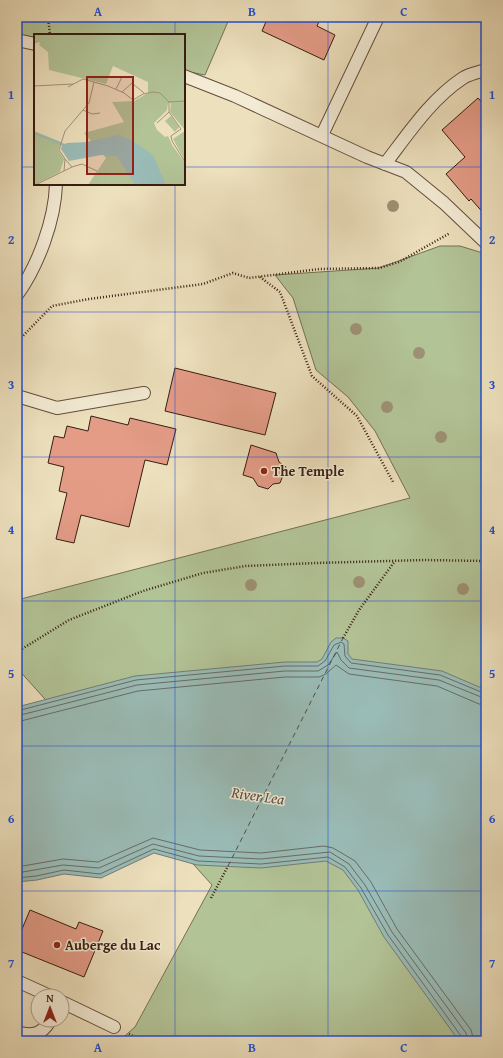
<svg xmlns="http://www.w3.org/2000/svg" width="503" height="1058" font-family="'Gentium Book Plus',serif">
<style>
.green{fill:#b2c396;stroke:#747054}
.water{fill:#9abcb7;stroke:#727c75}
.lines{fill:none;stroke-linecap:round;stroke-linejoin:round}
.shore{stroke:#686c64;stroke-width:1}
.ferry{stroke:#554c43;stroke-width:1;stroke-dasharray:5 4;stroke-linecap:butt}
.building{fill:#e49c87;stroke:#371c11}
.lane-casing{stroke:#644d3c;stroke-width:14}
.path{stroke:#371c11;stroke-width:2.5;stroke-dasharray:1 2;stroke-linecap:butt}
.lane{stroke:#f3ebd4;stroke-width:12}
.tree{fill:#9d9074}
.grid{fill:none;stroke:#1d4ed8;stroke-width:1;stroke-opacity:0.55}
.poi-dot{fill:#8f2418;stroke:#f3ebd4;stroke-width:1.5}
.labels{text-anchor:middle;stroke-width:3;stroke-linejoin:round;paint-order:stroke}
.poi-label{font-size:14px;font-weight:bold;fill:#371c11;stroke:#f3ebd4;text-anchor:start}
.water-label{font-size:15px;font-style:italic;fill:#554c43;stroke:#f3ebd4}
.inset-river{fill:none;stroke:#9abcb7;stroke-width:2}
.inset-road{fill:none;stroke:#a49278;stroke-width:1}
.view{fill:#8f2418;fill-opacity:0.15;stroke:#8f2418;stroke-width:2}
.inset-edge{fill:none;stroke:#371c11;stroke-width:2}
.neatline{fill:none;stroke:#1d4ed8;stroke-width:1.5}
.grid-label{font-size:13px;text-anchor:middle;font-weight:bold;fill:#1d4ed8}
</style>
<rect width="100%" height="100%" fill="#ede0bd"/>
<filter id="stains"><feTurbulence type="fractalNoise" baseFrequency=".005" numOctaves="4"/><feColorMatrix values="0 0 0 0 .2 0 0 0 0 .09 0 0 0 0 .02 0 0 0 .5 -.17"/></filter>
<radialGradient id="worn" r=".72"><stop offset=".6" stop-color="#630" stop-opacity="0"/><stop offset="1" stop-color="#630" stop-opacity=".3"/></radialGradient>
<g class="green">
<path d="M17,17H230L205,75L184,71V35H35V40L17,36Z"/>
<path d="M440,246H460L486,254V1041H119L135,1027L212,885L17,668V600L410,498L375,431L348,397L316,370L293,298L275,275L379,268Z"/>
</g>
<path class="water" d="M336,638H343L348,641V654L352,659L442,671L486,690V1041H459L384,937L358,890L343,870L326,861L261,868L197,865L154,853L101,878L64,874L37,880L17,882V707L135,676L285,662H317L322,659L331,642Z"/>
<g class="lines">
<g class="shore">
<path d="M17,711L136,680L285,666H318L325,661L334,645L341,642L344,644L345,656L351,663L440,675L486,694"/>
<path d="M17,716L137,685L285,671H318L328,665L337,652L341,660L349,668L439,680L486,699"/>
<path d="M17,722L138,691L285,677H319L326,674L336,665L349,674L437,686L479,704L486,705"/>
<path d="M17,867L63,859L98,862L153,838L200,850L261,853L324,846L333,848L355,861L371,882L397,929L471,1030L474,1041"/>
<path d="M17,873L63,865L99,868L153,844L199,856L261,859L330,852L349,864L365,885L392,932L466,1033L468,1041"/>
<path d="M17,878L36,876L64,870L100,874L154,849L198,861L261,864L328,857L345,867L361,888L388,935L461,1036L463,1041"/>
</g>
<path class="ferry" d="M228,866L343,638"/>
</g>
<g class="building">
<path d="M268,17H321L317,26L335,35L324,60L262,31Z"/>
<path d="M478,98L486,107V216L471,199L469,201L446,174L465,157L442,130Z"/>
<path d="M175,368L276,393L265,435L165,411Z"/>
<path d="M91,416L128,425L130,418L176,429L167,465L145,460L129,527L81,515L74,543L56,539L67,493L59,491L64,467L48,463L54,436L64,438L67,426L88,431Z"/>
<path d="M251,445L276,453L279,462L286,467L280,483L273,484L268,489L258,486L253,478L243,475Z"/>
<path d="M30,910L76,929L79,922L103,931L84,977L17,950V941Z"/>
</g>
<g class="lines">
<g class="lane-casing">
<g id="lane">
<path d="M17,40L35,44"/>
<path d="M184,76L235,96L367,157L406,172L444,203L486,243"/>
<path d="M322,135L378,17"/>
<path d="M385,164C408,134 431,99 463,78C469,74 479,72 486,70"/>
<path d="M17,295C38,266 55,220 56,184"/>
<path d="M17,396L57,408L144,393"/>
<path d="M17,981L50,996"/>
<path d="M62,1002L114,1027"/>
<path d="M17,1032C32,1037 43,1034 50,1020"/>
</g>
</g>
<g class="path">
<path d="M48,17L50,35"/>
<path d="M260,277L280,292L312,376L357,416L393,482"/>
<path d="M17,342L52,306L89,299L203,284L233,273L249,278L319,269L379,268L399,262L450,233"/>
<path d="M343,638L359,610L395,561"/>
<path d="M17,652L69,620L143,591L203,573L246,566L316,563L424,560L486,561"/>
<path d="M211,898L228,866"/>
<path d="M129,1034L144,1041"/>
</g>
<use href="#lane" class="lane"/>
</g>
<g class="tree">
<circle cx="393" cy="206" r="6"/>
<circle cx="356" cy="329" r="6"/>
<circle cx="419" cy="353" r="6"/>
<circle cx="387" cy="407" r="6"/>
<circle cx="441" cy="437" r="6"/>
<circle cx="359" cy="582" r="6"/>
<circle cx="251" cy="585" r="6"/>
<circle cx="463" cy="589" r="6"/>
</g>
<path class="grid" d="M175,17V35M328,17V1041M17,167H35M184,167H486M175,184V1041M17,312H486M17,457H486M17,601H486M17,746H486M17,891H486"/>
<g class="poi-dot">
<circle cx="264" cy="471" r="4"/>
<circle cx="57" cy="945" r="4"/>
</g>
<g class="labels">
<g class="poi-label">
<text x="272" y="476">The Temple</text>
<text x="65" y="950">Auberge du Lac</text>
</g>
<g class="water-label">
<text transform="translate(258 796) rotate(8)" y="5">River Lea</text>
</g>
</g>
<g transform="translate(34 34)">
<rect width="151" height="151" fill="#ede0bd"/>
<path d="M0,0H151V96L136,78L137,69H134L133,76L120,89L123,96L131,103L134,102L138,111L151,129V151H54L72,124L50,99L90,88L78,68L100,67L114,59V48L79,32L72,50L15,36L14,18L5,11L6,8L0,10ZM137,82L145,93L141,98L131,87ZM0,97L27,108L24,116L30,125L26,138L0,151ZM151,97V127L139,105Z" fill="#b2c396"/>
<path d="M84,101L99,107L119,121L132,151H101L83,122L67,121L35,127L27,115L28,111L33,109L53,108Z" fill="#9abcb7"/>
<path class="inset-river" d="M0,99L33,112M74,122L84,101"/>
<path class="inset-road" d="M0,52L39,50M34,53L49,45L74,52L90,59L99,66L109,60L119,58L126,59L135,68L151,67M82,55L88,43M88,58L98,49L110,59M135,68V78L147,95L137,102L138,107L151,128M49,76L58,80L66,79M123,89L135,78M38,133L48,130L63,137M30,137L38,133L31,125M1,151L30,137L31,125L25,116L31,97L55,69L60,48"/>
<path class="view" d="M53,43H99V140H53Z"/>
<rect width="151" height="151" class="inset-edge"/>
</g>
<rect width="503" height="1058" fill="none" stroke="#ede0bd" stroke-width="44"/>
<g transform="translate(50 1008)"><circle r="19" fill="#f3ebd4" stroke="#a89886"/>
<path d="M0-3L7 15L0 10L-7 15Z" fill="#8f2418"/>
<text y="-6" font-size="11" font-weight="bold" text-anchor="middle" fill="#371c11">N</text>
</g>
<rect x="22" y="22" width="459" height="1014" class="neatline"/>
<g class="grid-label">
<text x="98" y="16">A</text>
<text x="252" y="16">B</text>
<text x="404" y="16">C</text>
<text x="11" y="99">1</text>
<text x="492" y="99">1</text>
<text x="11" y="244">2</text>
<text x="492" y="244">2</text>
<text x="11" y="389">3</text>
<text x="492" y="389">3</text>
<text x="11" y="534">4</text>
<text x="492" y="534">4</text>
<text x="11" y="678">5</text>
<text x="492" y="678">5</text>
<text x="11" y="823">6</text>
<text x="492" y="823">6</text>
<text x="11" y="968">7</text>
<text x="492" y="968">7</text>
<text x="98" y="1052">A</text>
<text x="252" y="1052">B</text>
<text x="404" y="1052">C</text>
</g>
<rect width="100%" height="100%" filter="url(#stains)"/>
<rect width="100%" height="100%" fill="url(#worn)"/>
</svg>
